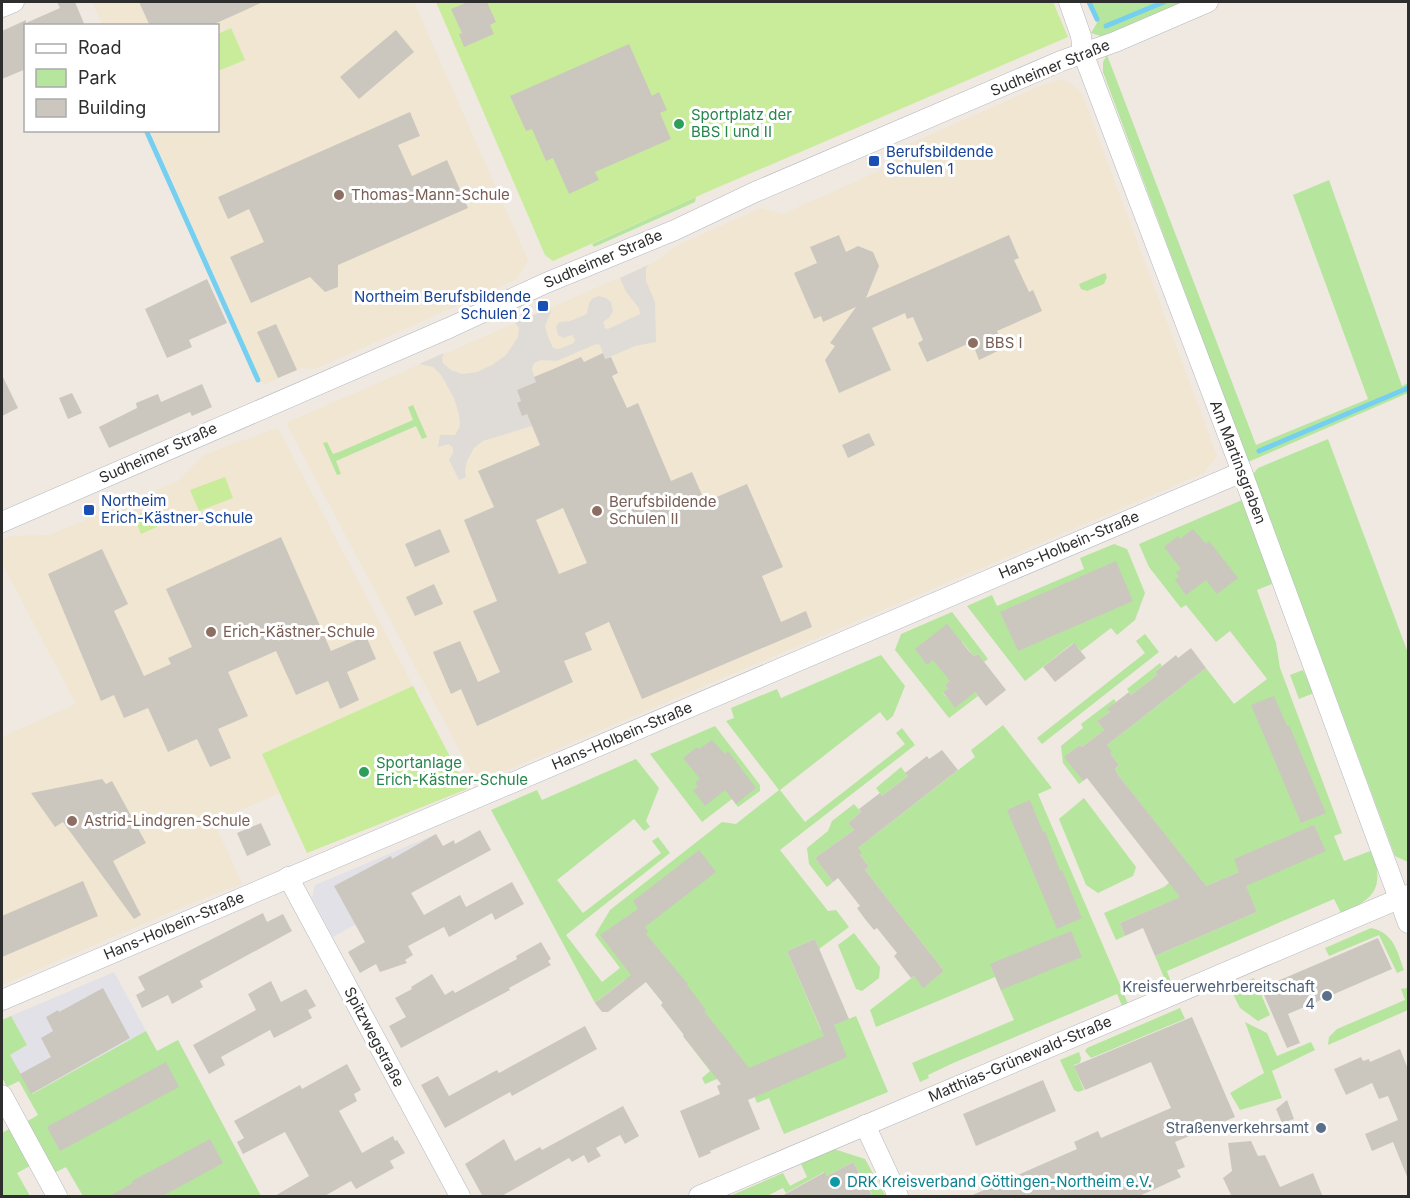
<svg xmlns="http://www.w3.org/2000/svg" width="1410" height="1198" font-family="Inter,sans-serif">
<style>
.industrial{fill:#e3e1e8}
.education{fill:#f0e6d1}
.green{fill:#b6e59e}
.pitch{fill:#c9ec9a}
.plaza{fill:#dfdcd8}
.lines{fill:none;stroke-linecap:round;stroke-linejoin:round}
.stream{stroke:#75cff0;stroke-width:5}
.building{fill:#cbc7bf;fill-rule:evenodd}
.street-casing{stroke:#b4b7c1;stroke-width:21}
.street{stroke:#fff;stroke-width:20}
.leisure-dot{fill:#2e9e5b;stroke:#fff;stroke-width:2}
.transit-dot{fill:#1a4fb4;stroke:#fff;stroke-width:2}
.education-dot{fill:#8d6e63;stroke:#fff;stroke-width:2}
.service-dot{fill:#5c6f8a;stroke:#fff;stroke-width:2}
.culture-dot{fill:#0f9aa8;stroke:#fff;stroke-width:2}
.labels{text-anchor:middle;stroke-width:6;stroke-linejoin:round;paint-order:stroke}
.street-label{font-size:15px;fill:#2e2e2e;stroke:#fff}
.leisure-label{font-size:15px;fill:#27864d;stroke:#fff;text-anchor:start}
.transit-label{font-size:15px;fill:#164399;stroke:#fff;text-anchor:start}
.education-label{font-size:15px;fill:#785e54;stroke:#fff;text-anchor:start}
.service-label{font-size:15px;fill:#4e5e75;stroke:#fff;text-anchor:end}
.culture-label{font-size:15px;fill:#0d838f;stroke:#fff;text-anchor:start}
</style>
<rect width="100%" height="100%" fill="#efe9e1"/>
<g class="industrial">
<path d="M436,834L455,869L333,937L312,898L315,885Z"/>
<path d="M114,972L146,1031L31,1094L10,1055L27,1045L11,1016Z"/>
</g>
<g class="education">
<path d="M92,2H414L528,260L517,279L315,369L301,368L263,385L150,131L218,130V26L103,25Z"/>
<path d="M1060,80L1069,82L1082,94L1217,456L1204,473L477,783L286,423L653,263L678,245L761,208L783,214L888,167L911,143L1045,84Z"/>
<path d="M278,428L467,789L307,853L279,793L214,822L242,884L189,904L2,985V737L76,704L2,563V540L11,536L50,535L178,481L205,454Z"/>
</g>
<g class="green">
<path d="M1087,2H1185L1104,37L1091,33L1097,23Z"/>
<path d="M1107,55L1256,445L1368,399L1293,195L1329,180L1402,386L1408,383V393L1248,462L1103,72V62Z"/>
<path d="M696,197L695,202L594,247L592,244Z"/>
<path d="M1105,273L1107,277L1104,284L1087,291L1081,289L1079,284Z"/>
<path d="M413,405L427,437L422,439L416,426L336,461L341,474L337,475L323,443L327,442L333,454L339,452L413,420L408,407Z"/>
<path d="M1328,439L1408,653V862L1395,856L1253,474L1258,468Z"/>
<path d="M1242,500L1269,571L1272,584L1257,590L1276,643L1280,668L1342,833L1334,836L1344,861L1373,850C1383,888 1377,898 1341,913L1334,899L1167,971L1172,985L1168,987L1155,956L1257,912L1239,872L1120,923L1125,936L1116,940L1104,913L1164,887L1169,883L1196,874L1119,776L1115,769L1119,765L1110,753L1107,745L1206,668L1234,704L1267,679L1230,631L1216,642L1186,605L1181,608L1149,567L1139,544Z"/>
<path d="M1114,544L1127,549L1145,593L1135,620L1117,635L1111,628L1081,651L1073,643L1025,681L967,606L992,595L997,606L1084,569L1080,558Z"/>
<path d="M952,612L988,659L984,662L978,654L974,656L962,642L949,652L953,679L945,685L948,689L943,693L955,707L974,691L978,696L949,718L895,650L901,634Z"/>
<path d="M1145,634L1159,652L1042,744L1037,738L1145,653L1136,641Z"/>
<path d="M881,655L905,686L893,716L887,721L880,712L780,790L805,822L905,744L896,733L902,728L915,745L780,850L828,911L836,910L849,927L819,949L815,939L787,951L821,1030L856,1016L888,1092L784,1134L769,1098L757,1103L743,1068L705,1084L702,1078L710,1071L683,1036L684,1035L661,1005L663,1003L646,982L624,980L595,1003L491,810L537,790L542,800L636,759L659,788L646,821L650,827L644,831L634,819L557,880L583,913L661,853L652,841L658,837L670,853L566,935L602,982L620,968L595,935L610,910L722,822L736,824L779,790L726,721L734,718L731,708L777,689L781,698Z"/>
<path d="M1160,663L1162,666L1155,672L1157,675L1131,695L1127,689Z"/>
<path d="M1303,670L1314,693L1299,699L1290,675Z"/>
<path d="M1114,699L1116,702L1108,709L1110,712L1097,721L1104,730L1082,747L1080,745L1065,757L1083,781L1079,784L1063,763L1061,746L1083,728L1081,724Z"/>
<path d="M1003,725L1052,788L1038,794L1129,1006L1123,1008L1117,994L951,1064L928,1075L929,1078L920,1082L912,1063L1014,1020L995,977L876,1027L870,1010L914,976L923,987L944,971L865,870L869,867L860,855L858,848L975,757L971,750Z"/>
<path d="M715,726L760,785V791L738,807L732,799L702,822L650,754Z"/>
<path d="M901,767L908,776L882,796L876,788Z"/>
<path d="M1084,798L1136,867L1133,876L1098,893L1086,885L1059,819Z"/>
<path d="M854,804L861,812L848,823L854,830L815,858L833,882L827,887L809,864L807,848L828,831L832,821Z"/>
<path d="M1371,928C1394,933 1397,951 1404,970L1397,973L1379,935L1329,956L1325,948Z"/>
<path d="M854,933L880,967L879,978L862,991L856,989L838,945Z"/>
<path d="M1254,978L1270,1015L1258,1021L1240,1008L1230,988Z"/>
<path d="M1407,988L1408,989V1010L1328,1045L1329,1037L1337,1029L1405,1000L1401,989Z"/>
<path d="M1180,1008L1185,1019L1091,1058L1085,1051L1087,1048Z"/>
<path d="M11,1016L27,1045L10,1055L32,1094L146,1031L157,1051L178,1040L261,1196H83L66,1167L54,1173L26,1122L38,1115L19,1081L7,1087L2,1077V1020Z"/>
<path d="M1245,1022L1267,1033L1277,1056L1311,1042L1315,1050L1272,1071L1282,1098L1240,1110L1230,1093L1264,1073Z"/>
<path d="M1079,1052L1081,1058L1080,1063L1074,1065L1084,1090L1078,1092L1074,1090L1060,1060Z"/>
<path d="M9,1129L30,1166L17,1173L30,1196H2V1133Z"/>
<path d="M834,1149L865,1159L885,1195L873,1196L853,1162L827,1176L824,1172L786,1193L783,1188L767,1196H730L783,1173L790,1186L807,1177L801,1164Z"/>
</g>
<g class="pitch">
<path d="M436,2H1053L1068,37L707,192L553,261L545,255Z"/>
<path d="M231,28L245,60L218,71V34Z"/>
<path d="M225,477L233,498L199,511L190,490Z"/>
<path d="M156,507L163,524L141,534L134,516Z"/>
<path d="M413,686L467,789L307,853L262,754Z"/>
</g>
<path class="plaza" d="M648,265L646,269V281L655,302L656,342L635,346L605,359L600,345L596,344L557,361L541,360L534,363L532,369L536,382L517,390L521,401L517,403L522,415L527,414L532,426L483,441L474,448L467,461L465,471L466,477L459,480L449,460L453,453V448L449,444L438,447L440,435H455L460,426L459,414L454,398L441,375L433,367L419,364L444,353L442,358L443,363L451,370L462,374L477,372L492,365L506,355L518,337L519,328L515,323L550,308L551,312L545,326L547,334L553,348L559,349L574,343L575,340L572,335L563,338L558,335L556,326L559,322L570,321L587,314L589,303L593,298L599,296L606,298L611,302L613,311L609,318L603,322L605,328L608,329L640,314L639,308L626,292L620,278Z"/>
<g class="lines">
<g class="stream">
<path d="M1089,2L1097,19"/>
<path d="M1106,26L1164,2"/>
<path d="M146,130L258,380"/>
<path d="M1259,451L1408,388"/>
</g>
</g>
<g class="building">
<path d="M57,2H75L85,26H26V69L2,79V31L26,20V23L60,8Z"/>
<path d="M139,2H263L210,26H150Z"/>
<path d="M468,2H487L496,22L490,25L494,34L464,47L459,34L462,33L451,9Z"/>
<path d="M396,30L414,52L359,99L340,77Z"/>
<path d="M629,44L652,96L659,92L667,110L660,113L671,139L595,172L599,180L569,194L553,158L546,161L532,129L526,131L510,96Z"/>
<path d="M410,112L420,136L398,145L412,176L447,160L468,208L338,265V287L325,292L310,277L251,303L230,257L264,242L249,209L228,219L218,197Z"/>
<path d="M839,235L846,252L858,246L873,252L879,266L866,298L1009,235L1019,258L1014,260L1029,292L1033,290L1042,311L997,331L1004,348L979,360L972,342L927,362L918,343L923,340L913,317L907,319L905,313L872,328L891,370L839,393L825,360L835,346L830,343L856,307L823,322L821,316L814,319L794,273L817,263L810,247Z"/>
<path d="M207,279L227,323L189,340L192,347L167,358L145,309Z"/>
<path d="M276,324L297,370L278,378L257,332Z"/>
<path d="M603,353L605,359L611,357L618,373L612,376L627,408L638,403L671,481L692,472L705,502L747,484L783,567L762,576L781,622L806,611L812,627L642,699L609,622L585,633L592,650L564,661L573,682L477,726L461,689L451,694L433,652L460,641L478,682L500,672L473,611L497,601L464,520L494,507L478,471L540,445L527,414L522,416L517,403L521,401L517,390L536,382L534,377L551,370L581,357L584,362ZM563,508L587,563L559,574L536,520Z"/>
<path d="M2,375L18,408L2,416Z"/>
<path d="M202,384L212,407L192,416L190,412L109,448L99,427L137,408L136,403L158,394L161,402Z"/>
<path d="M72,393L82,413L68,419L59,398Z"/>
<path d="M869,433L875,445L848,458L842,445Z"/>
<path d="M440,529L450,552L415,567L405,544Z"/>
<path d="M1193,529L1206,544L1209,541L1238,578L1217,594L1206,580L1186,595L1175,580L1179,576L1176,572L1181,569L1164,547L1178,536L1180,539Z"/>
<path d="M281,537L331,651L366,636L376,659L347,672L359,700L340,709L328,681L296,695L276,651L228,672L248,716L218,729L231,758L210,767L197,739L168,752L148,708L124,718L114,695L101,701L48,574L102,549L128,604L114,611L144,676L171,664L168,658L192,647L166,589Z"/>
<path d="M1116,561L1133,601L1018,651L1000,612Z"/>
<path d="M434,584L443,604L415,616L406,597Z"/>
<path d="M947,624L968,650L974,656L978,654L1006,690L986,706L975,692L955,708L943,692L948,689L945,685L950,681L933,660L927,665L915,649Z"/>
<path d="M1074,643L1086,658L1055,682L1043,667Z"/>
<path d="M1191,648L1206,668L1107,745L1112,752L1110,753L1119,765L1115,769L1119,776L1206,886L1239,872L1234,859L1314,825L1326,851L1246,886L1257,912L1155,956L1143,928L1125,936L1120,923L1180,897L1087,778L1083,781L1064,757L1080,745L1082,747L1104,730L1097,721L1110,712L1107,709L1129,692L1131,695L1157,675L1155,672L1176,655L1178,658Z"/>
<path d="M1274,696L1287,726L1289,725L1326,813L1301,823L1251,705Z"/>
<path d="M712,740L725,754L728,751L756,788L736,804L725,790L705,806L693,790L698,787L695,783L700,779L683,758L697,747L699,749Z"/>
<path d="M942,750L958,770L858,848L862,853L860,855L869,867L865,870L944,971L923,988L914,976L911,978L894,956L897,953L877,928L874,930L865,919L857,908L860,906L838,878L833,882L815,858L854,830L848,823L861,812L859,809L880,793L882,796L908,776L905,773L927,756L929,759Z"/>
<path d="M102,779L106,784L112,781L146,843L113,861L141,915L134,919L63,822L55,827L31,793Z"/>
<path d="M1030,800L1043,832L1045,831L1060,871L1062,870L1082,918L1057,929L1007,810Z"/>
<path d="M261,823L271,845L247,856L237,833Z"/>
<path d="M480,830L491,850L411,893L424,915L460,895L466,907L512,882L524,904L495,920L492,913L449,937L444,927L408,946L413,955L405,960L407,963L380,972L376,964L360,973L348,952L365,942L334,886L391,856L392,859L436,834L443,846L454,840L455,844Z"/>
<path d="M699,850L716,872L645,927L648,932L646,934L688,984L687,985L706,1010L704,1011L749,1068L824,1036L787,951L815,939L849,1019L834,1025L847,1057L748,1100L760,1129L710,1151L711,1153L699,1158L680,1111L720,1094L717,1086L721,1084L683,1036L684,1035L661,1005L663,1003L646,982L608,1012H602L595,1003L631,975L600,935L638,909L633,901Z"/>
<path d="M83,881L98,916L2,957V916Z"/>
<path d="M263,913L267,922L283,914L292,931L200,981L203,987L172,1004L168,995L142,1008L136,995L145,990L138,977Z"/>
<path d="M1071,931L1082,957L1001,990L990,964Z"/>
<path d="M1378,938L1392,969L1288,1014L1300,1043L1287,1048L1261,988Z"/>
<path d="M541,942L551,959L548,961L551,965L509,988L510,990L401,1048L389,1026L406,1017L395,998L412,989L411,987L432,974L445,995L453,990L455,993L517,959L516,956Z"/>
<path d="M271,981L281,1002L306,989L316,1006L308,1010L312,1018L274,1038L270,1030L221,1057L225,1065L209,1074L193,1045L256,1010L248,994Z"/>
<path d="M103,988L130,1038L31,1094L20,1074L51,1057L41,1038L53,1031L46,1017L58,1010L59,1012Z"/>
<path d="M1192,1017L1235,1117L1175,1142L1185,1167L1177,1170L1181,1177L1137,1197H968L1077,1149L1074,1142L1098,1131L1101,1138L1171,1108L1151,1062L1085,1090L1074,1066Z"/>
<path d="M585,1026L597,1049L512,1096L510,1092L445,1128L421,1085L438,1076L449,1096L497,1070L499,1073Z"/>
<path d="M1400,1049L1408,1069V1179L1393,1142L1372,1151L1365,1134L1398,1120L1388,1096L1379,1099L1372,1083L1346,1095L1334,1069L1361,1057L1363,1061L1369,1059L1370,1062Z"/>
<path d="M166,1062L179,1087L60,1151L47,1127Z"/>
<path d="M347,1064L361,1090L354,1094L357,1101L339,1111L362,1153L393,1136L395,1141L397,1140L405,1153L390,1161L394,1168L356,1189L351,1181L323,1197H273L309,1176L285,1132L243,1154L237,1142L244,1138L234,1121L300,1085L302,1089Z"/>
<path d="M1043,1080L1056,1111L976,1146L963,1114Z"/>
<path d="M1287,1100L1294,1119L1282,1123L1276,1109Z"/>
<path d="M623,1106L639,1136L625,1144L620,1135L596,1148L601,1156L588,1163L584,1155L572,1162L569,1158L500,1197H483L465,1164L504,1139L515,1161L540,1147L542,1150Z"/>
<path d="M210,1139L223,1163L161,1197H108L133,1183L132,1181Z"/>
<path d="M1251,1141L1258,1156L1265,1155L1280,1187L1313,1173L1323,1197H1232L1223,1178L1232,1171L1228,1143Z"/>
<path d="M853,1162L873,1197H780L825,1172L827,1176Z"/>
</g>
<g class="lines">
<g class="street-casing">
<g id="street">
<path d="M1069,2L1081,36L1083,53L1242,472L1408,923"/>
<path d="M2,7L14,2"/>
<path d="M2,522L451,327L546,283L675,230L755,192L1061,61L1115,42L1208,2"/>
<path d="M288,877L460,1196"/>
<path d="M2,1000L1242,472"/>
<path d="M2,1095L57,1196"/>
<path d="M865,1125L898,1196"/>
<path d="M699,1196L1408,895"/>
</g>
</g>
<use href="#street" class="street"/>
</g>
<g class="leisure-dot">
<circle cx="679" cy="124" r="6"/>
<circle cx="364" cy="772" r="6"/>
</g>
<g class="transit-dot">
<rect x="868" y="155" width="12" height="12" rx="3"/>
<rect x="537" y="300" width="12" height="12" rx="3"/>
<rect x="83" y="504" width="12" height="12" rx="3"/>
</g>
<g class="education-dot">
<circle cx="339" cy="195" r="6"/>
<circle cx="973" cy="343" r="6"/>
<circle cx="597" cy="511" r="6"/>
<circle cx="211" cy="632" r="6"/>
<circle cx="72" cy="821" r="6"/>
</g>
<g class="service-dot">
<circle cx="1327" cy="996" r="6"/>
<circle cx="1321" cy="1128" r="6"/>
</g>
<circle class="culture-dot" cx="835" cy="1182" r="6"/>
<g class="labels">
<g class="street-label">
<text transform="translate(1050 68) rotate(-22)" y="5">Sudheimer Straße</text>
<text transform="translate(603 259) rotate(-23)" y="5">Sudheimer Straße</text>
<text transform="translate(158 453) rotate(-24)" y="5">Sudheimer Straße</text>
<text transform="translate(1238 462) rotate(69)" y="5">Am Martinsgraben</text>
<text transform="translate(1069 545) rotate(-23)" y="5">Hans-Holbein-Straße</text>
<text transform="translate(622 736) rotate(-23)" y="5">Hans-Holbein-Straße</text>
<text transform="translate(174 926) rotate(-23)" y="5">Hans-Holbein-Straße</text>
<text transform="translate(374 1037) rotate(62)" y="5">Spitzwegstraße</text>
<text transform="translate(1020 1059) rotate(-23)" y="5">Matthias-Grünewald-Straße</text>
</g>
<g class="leisure-label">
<text x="691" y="120">Sportplatz der<tspan x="691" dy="17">BBS I und II</tspan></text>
<text x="376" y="768">Sportanlage<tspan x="376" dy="17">Erich-Kästner-Schule</tspan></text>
</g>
<g class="transit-label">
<text x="886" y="157">Berufsbildende<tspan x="886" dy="17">Schulen 1</tspan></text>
<text x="531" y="302" text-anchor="end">Northeim Berufsbildende<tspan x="531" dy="17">Schulen 2</tspan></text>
<text x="101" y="506">Northeim<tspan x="101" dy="17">Erich-Kästner-Schule</tspan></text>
</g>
<g class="education-label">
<text x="351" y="200">Thomas-Mann-Schule</text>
<text x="985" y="348">BBS I</text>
<text x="609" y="507">Berufsbildende<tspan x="609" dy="17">Schulen II</tspan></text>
<text x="223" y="637">Erich-Kästner-Schule</text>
<text x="84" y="826">Astrid-Lindgren-Schule</text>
</g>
<g class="service-label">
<text x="1315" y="992">Kreisfeuerwehrbereitschaft<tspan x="1315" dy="17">4</tspan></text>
<text x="1309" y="1133">Straßenverkehrsamt</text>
</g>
<g class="culture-label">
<text x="847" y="1187">DRK Kreisverband Göttingen-Northeim e.V.</text>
</g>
</g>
<rect width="1410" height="1198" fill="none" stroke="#2e2e2e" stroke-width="6"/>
<rect x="24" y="24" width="195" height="108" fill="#ffffff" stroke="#ababab" stroke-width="1.5"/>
<rect x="36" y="44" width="30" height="9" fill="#ffffff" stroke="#ababab" stroke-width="1.5"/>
<text x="78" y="54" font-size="18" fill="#2e2e2e">Road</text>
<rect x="36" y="69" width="30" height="18" fill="#b6e59e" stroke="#ababab" stroke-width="1.5"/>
<text x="78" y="84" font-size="18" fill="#2e2e2e">Park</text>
<rect x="36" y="99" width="30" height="18" fill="#cbc7bf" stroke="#ababab" stroke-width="1.5"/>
<text x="78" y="114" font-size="18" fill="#2e2e2e">Building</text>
</svg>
